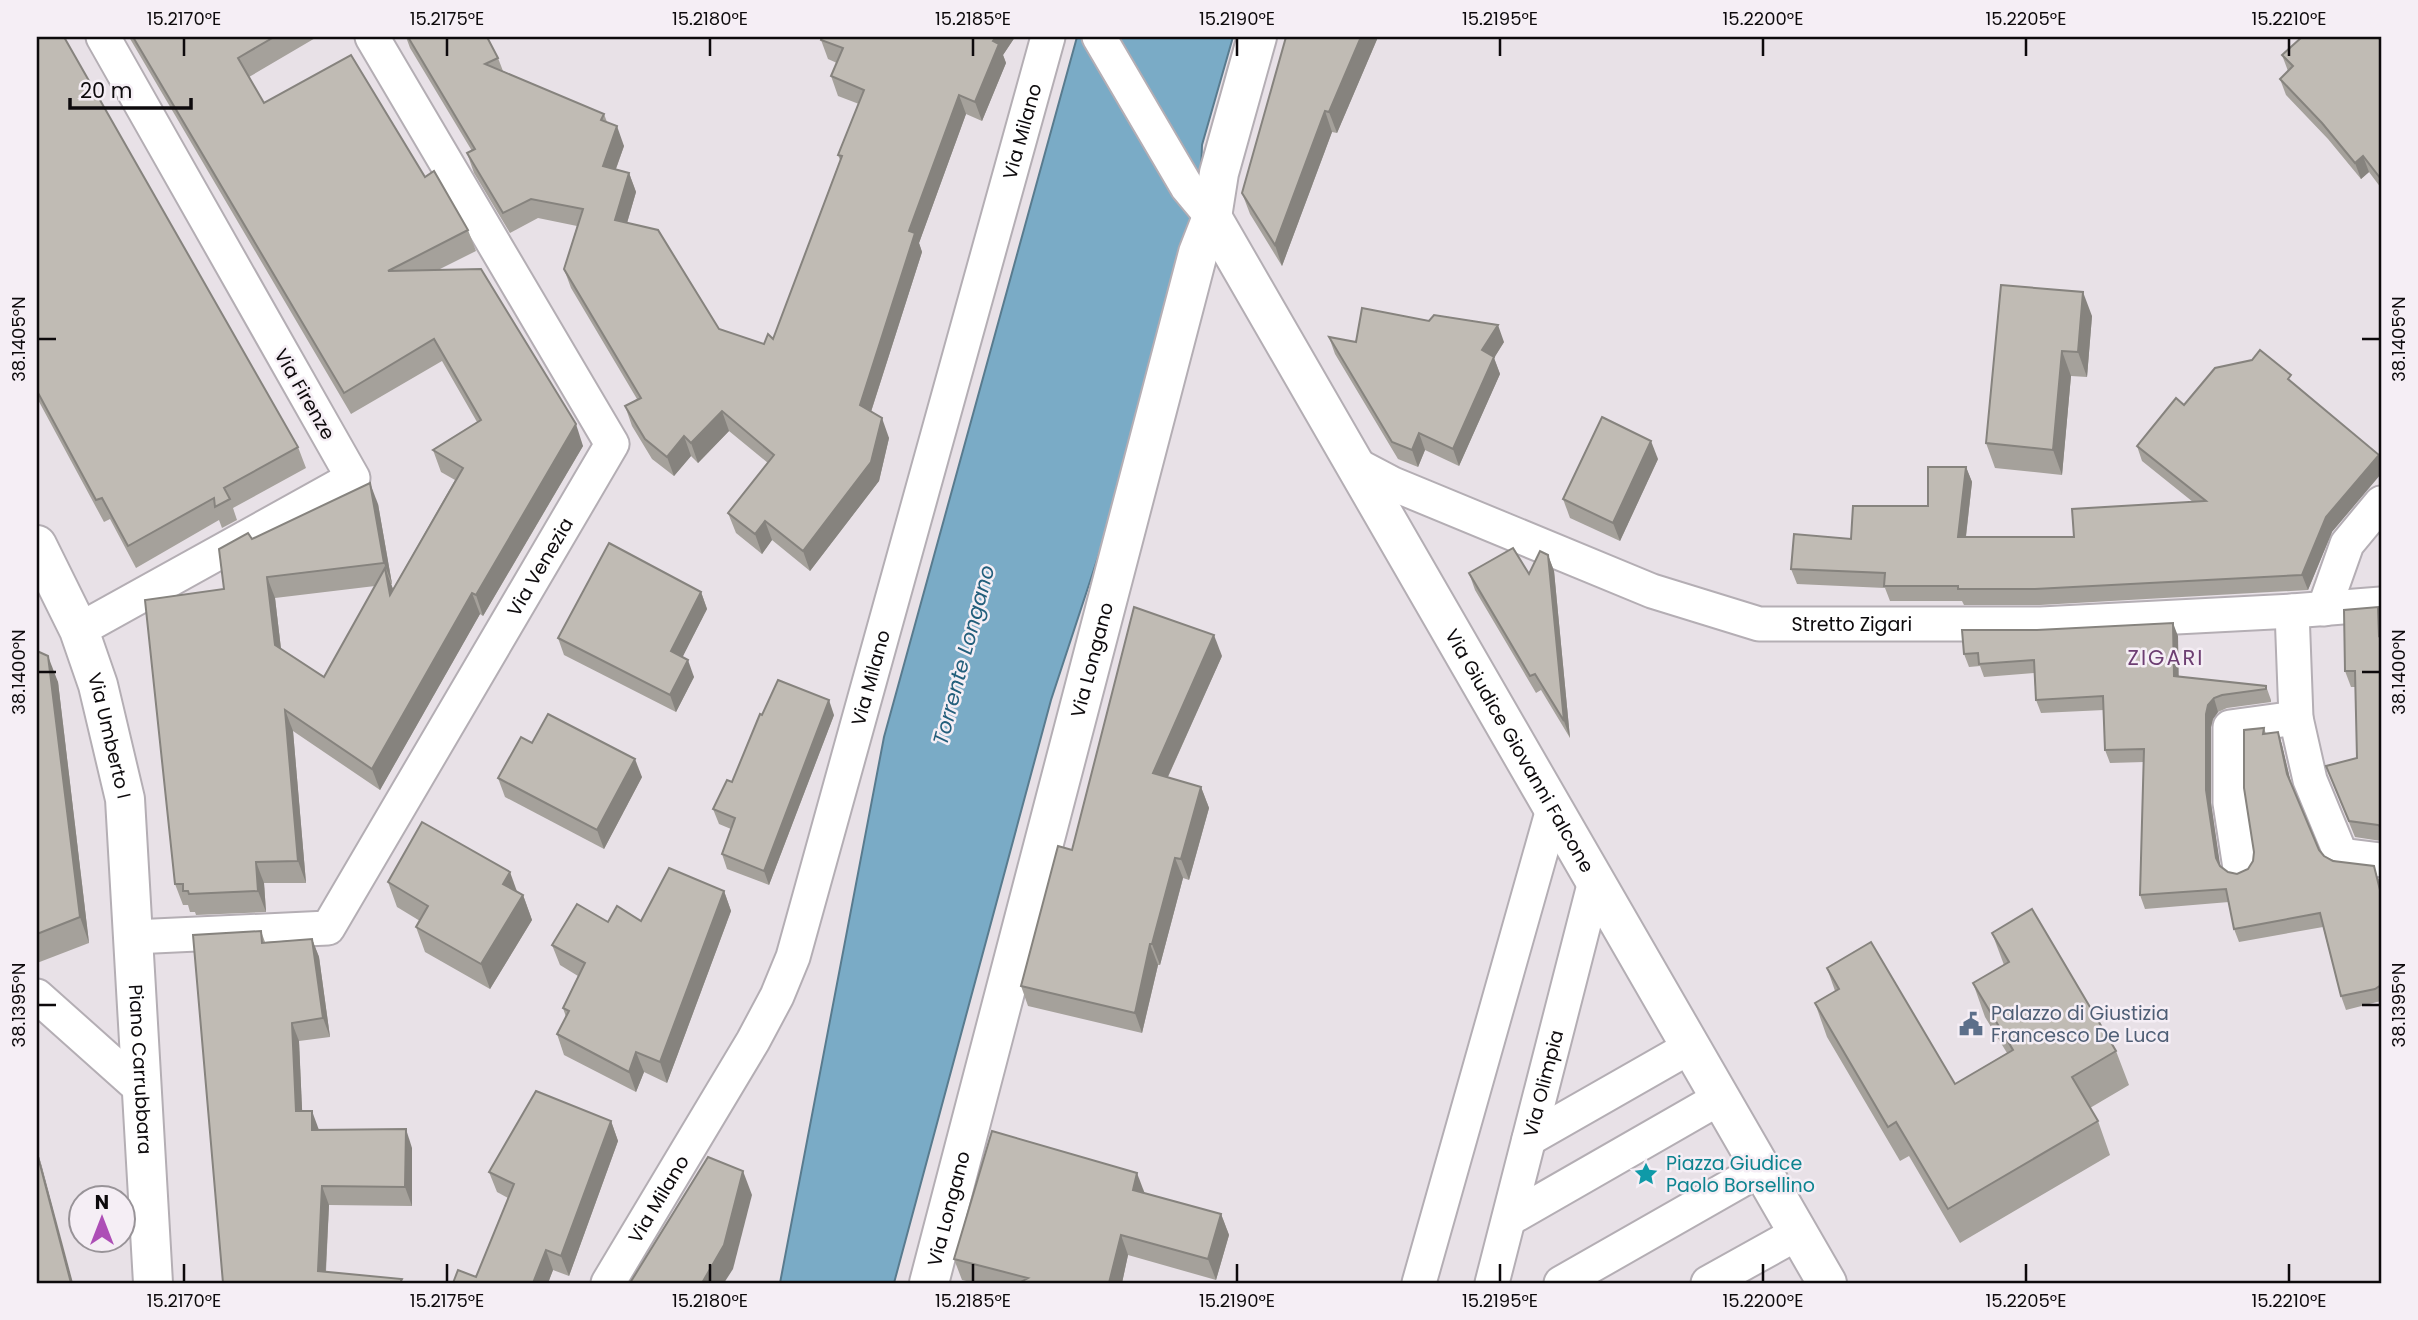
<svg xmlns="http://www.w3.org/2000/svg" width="2418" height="1320" font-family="Poppins,sans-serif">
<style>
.water{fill:#7aabc6;stroke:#597b8e;stroke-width:2}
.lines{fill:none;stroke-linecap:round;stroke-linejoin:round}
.minor-casing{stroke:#b4aeb4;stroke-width:37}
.tertiary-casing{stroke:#b4aeb4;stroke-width:42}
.minor{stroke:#fff;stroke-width:33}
.tertiary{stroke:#fff;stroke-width:38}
.wall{fill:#a5a19b;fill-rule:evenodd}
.shaded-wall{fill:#86837e}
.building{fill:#c0bbb4;stroke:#86837e;stroke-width:2}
.ticks{fill:none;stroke:#0d0a0c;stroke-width:2.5}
.labels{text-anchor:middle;stroke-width:5;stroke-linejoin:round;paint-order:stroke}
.street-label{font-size:19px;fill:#0d0a0c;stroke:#f5eef5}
.service-label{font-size:19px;fill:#4e5e75;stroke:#f5eef5;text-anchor:start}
.culture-label{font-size:19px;fill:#0d838f;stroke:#f5eef5;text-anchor:start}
.water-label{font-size:21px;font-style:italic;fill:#225e7b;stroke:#f5eef5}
.neighbourhood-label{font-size:21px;letter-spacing:2px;fill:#6d3e72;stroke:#f5eef5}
.neatline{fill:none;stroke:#0d0a0c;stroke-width:2.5}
.ticks-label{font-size:18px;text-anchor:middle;fill:#0d0a0c}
</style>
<rect width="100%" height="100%" fill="#e8e1e7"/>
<path class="water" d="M1077,37H1233L1202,145L1198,253L1051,700L894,1283H780L884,737Z"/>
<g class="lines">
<g class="minor-casing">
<g id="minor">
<path d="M1099,37L1187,187L1212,217"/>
<path id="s1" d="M1355,464L1393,484L1652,591L1759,624H2041L2292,611L2381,604"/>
<path d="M2324,609L2347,544L2381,503"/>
<path d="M2292,611L2296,718L2310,780L2341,855L2381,860"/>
<path d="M79,630L353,478L103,37"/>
<path d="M2240,868L2230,803V727L2296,718"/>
<path id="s2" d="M133,937L328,928L612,444L372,37"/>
<path d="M37,996L140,1088"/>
<path d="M1529,1139L1690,1047"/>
<path d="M1509,1219L1720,1098"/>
<path id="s3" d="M608,1283L753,1041L777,996L793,957L1048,37"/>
<path d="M1419,1283L1553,809"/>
<path id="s4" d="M1492,1283L1595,881"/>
<path d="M1561,1283L1761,1169"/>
<path d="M1708,1283L1798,1233"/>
</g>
</g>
<g class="tertiary-casing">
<g id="tertiary">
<path id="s5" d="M1212,217L1827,1283"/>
<path id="s6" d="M37,545L79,630L98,685L125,799L153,1283"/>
<path id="s7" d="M929,1283L1198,253L1212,217L1219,173L1257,37"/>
</g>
</g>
<use href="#minor" class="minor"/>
<use href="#tertiary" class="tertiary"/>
</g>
<g class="wall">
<path d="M37,37L298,447L306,468L233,508L237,520L222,528L219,520L136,568L110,519L104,522L37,398Z"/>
<path d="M129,37H317L249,77L264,103L425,177L468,230L476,251L438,270L583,446L483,616L480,614L380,790L293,731L306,883H264L266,912L196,915L195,912H190L188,905H183L175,884L224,589L252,539L378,504L392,584H391L393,589L455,480L441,472L433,450L477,422L442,361L351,414ZM375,586L324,677L281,649L275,598Z"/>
<path d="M406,37H487L498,58L503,71L604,114L607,122L624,146L616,169L629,173L636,192L627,223L719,329L764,344L773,339L840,160L838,155L859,104L838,96L831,76L837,63L828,59L821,40L822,37H1015L1003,55L1006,63L982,121L966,114L919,243L922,252L871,412L889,438L879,481L810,571L772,540L762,554L736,533L728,513L768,463L729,431L698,463L691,456L674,476L652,459L632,426L625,406L637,399L571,288L564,269L577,226L538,218L510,233L474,173L467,153L472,151L410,48Z"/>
<path d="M1286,37H1378L1337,133L1332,132L1282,266L1250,214L1242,193Z"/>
<path d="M2381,41V188L2369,172L2361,179L2328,139L2286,95L2280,79L2288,71L2282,55Z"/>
<path d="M2001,285L2092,316L2087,377L2071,376L2062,475L1995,468L1986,443Z"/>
<path d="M1329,337L1356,342H1504L1494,358L1500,374L1459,466L1425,450L1418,467L1398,459L1335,354Z"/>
<path d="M2184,405L2332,532L2308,590L2040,605H1964L1962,601H1890L1885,588L1797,584L1791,569L1851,539L1928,506L1966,467L1972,482L1966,537H2074L2193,502L2142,461L2137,446Z"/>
<path d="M1658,459L1620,541L1570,518L1563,499Z"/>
<path d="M1548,555L1554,571L1570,738L1541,690L1536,693L1475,590L1469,573L1529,574Z"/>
<path d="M701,592L707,609L682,657L694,677L676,712L564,655L558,638Z"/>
<path d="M2381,615V841L2355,837L2326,766L2357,758L2356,687H2351L2345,671Z"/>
<path d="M2178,636V677L2266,686L2271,700V702L2227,708L2218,712L2213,719L2211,727V803L2220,867L2228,872L2237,874L2248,869L2253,861L2264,728L2266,734L2278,732L2282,745L2291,784L2319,850L2324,856L2379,879L2381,888V1001L2346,1010L2341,996L2323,927L2239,942L2234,929L2229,902L2145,909L2140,895L2144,762L2110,763L2105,750L2104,710L2041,713L2036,700L2034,673L1984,677L1980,666L1969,667L1964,654Z"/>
<path d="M37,651L58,682L89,943L37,963Z"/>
<path d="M1222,656L1168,777L1201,787L1209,808L1189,880L1183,878L1160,965H1158L1142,1033L1028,1006L1021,986L1072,850Z"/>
<path d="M762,715H834L769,885L727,869L722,854L731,829L719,824L713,809L732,782Z"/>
<path d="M532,743L642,777L604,849L505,797L498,778Z"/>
<path d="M388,882L517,891L523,895L532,920L490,989L425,952L416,927L420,921L397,907Z"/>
<path d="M724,891L731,911L667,1083L644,1072L636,1092L564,1055L557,1034L566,1017L563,1008L578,976L560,965L552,945L608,922L641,921Z"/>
<path d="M261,931L265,942L312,939L319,957L330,1037L299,1041L302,1111L319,1130L412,1148V1206L329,1205L326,1272L223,1283Z"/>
<path d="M1992,933L2116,1051L2129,1085L2090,1108L2098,1121L2110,1155L1960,1243L1909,1156L1900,1161L1827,1037L1815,1003L1835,991L1827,968L1955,1084L2007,1053L1985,1017L1973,983L2004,965Z"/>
<path d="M611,1121L618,1141L569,1276L553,1270L548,1283H445H453L476,1277L508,1198L497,1192L489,1172Z"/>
<path d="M1145,1193L1221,1214L1229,1235L1216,1280L1128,1255L1122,1283H975L962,1280L954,1259Z"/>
</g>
<g class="shaded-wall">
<path d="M996,37H1015L1003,55L1006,63L982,121L975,102L993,41Z"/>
<path d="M1361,37H1378L1337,133L1329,112Z"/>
<path d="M959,95L966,114L919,243L922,252L867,424L860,405L909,231Z"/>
<path d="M1325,111L1332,132L1282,266L1275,245Z"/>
<path d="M617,126L624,146L610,185L603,166Z"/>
<path d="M2363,156L2369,172L2361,179L2355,163Z"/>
<path d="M629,173L636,192L622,240L615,220Z"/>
<path d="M2083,292L2092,316L2087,377L2078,352Z"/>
<path d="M1498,325L1504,342L1494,358L1500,374L1459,466L1453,449L1482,350Z"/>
<path d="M2062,351L2071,376L2062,475L2053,450Z"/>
<path d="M722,411L729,431L698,463L691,443Z"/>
<path d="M882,418L889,438L879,481L810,571L803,551Z"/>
<path d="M576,424L583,446L483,616L476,595Z"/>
<path d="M1419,433L1425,450L1418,467L1412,450Z"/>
<path d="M684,436L691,456L674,476L667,457Z"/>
<path d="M1651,441L1658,459L1620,541L1613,523Z"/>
<path d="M2379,455L2381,460V474L2332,532L2308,590L2302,575L2326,517Z"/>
<path d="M1966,467L1972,482L1964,552L1958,537Z"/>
<path d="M370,483L378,504L392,584L384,563Z"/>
<path d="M765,521L772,540L762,554L755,534Z"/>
<path d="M1548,555L1554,571L1570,738L1564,721Z"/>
<path d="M385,568L393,589L390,595Z"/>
<path d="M267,577L275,598L283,666L275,645Z"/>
<path d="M701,592L707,609L677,668L671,651Z"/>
<path d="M472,593L480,614L380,790L372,769Z"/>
<path d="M2378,607L2381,615V642L2379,636Z"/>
<path d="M2173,623L2178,636L2179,689L2174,676Z"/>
<path d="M1214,635L1222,656L1160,794L1153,773Z"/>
<path d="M48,656L58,682L89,943L80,917Z"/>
<path d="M688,660L694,677L676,712L670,695Z"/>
<path d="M2214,698L2218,712L2213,719L2211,727V803L2221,871L2216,858L2206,790V714L2208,705Z"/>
<path d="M829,700L834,715L769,885L764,871Z"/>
<path d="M285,710L293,731L306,883L298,861Z"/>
<path d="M2278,732L2282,745L2292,787L2287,774Z"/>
<path d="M635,759L642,777L604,849L597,830Z"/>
<path d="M1201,787L1209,808L1189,880L1181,859Z"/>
<path d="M1175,858L1183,878L1160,965L1152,944Z"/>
<path d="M256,862L264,883L266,912L258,891Z"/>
<path d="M510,872L519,897L503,884Z"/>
<path d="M724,891L731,911L667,1083L660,1062Z"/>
<path d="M523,895L532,920L490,989L481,964Z"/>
<path d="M312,939L319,957L330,1037L323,1018Z"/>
<path d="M1150,944L1158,965L1142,1033L1135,1013Z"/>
<path d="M292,1023L299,1041L303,1130L296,1111Z"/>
<path d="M636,1052L644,1072L636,1092L629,1072Z"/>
<path d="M312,1111L319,1130H312Z"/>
<path d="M611,1121L618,1141L569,1276L561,1256Z"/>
<path d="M406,1129L412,1148V1206L405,1187Z"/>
<path d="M37,1150L42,1167L73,1283H71Z"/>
<path d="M743,1171L752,1195L733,1269L724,1283H702Z"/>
<path d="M1137,1173L1145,1194L1133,1190Z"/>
<path d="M322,1186L329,1205L325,1283L318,1271Z"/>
<path d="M1221,1214L1229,1235L1216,1280L1208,1259Z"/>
<path d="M1121,1235L1128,1255L1122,1283H1109Z"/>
<path d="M546,1250L553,1270L548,1283H533Z"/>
</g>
<g class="building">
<path d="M37,37H64L298,447L224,488L230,499L215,507L214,498L128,546L102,498L96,500L37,391Z"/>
<path d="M133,37H274L238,58L264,103L351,55L425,177L434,171L468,230L388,271L481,269L576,424L476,595L472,593L372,769L285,710L298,861L256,862L258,891L189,894L188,891H183V884H175L145,600L224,589L219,549L248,533L252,539L370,483L384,563L267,577L275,645L324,677L385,568L390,595L463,468L433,450L481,420L434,339L344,393Z"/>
<path d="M408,37H487L498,58L485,64L604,114L601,120L617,126L603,166L629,173L615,220L658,230L719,329L764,344L768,334L773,339L842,156L838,155L864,90L831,76L843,48L821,40L822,37H996L993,41L999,44L975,102L959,95L909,231L915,233L860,405L882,418L871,462L803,551L765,521L755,534L728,513L774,455L722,411L691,443L684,436L667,457L645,439L625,406L641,398L564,269L583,209L531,199L503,213L467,153L475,149Z"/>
<path d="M1286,37H1361L1329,112L1325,111L1275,245L1242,193Z"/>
<path d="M2302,37H2378L2381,41V179L2363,156L2355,163L2322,123L2280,79L2293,66L2282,55Z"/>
<path d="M2001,285L2083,292L2078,352L2062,351L2053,450L1986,443Z"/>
<path d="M1362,308L1429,321L1434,315L1498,325L1482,350L1494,357L1453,449L1419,433L1412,450L1392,442L1329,337L1356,342Z"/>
<path d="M2260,350L2291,375L2288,379L2379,455L2326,517L2302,575L2035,589H1958V586H1884L1885,573L1791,569L1794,534L1851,539L1853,506H1928V467H1966L1958,537H2074L2072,509L2206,501L2137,446L2176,398L2184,405L2215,368L2252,360Z"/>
<path d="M1602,417L1651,441L1613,523L1563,499Z"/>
<path d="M609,543L701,592L671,651L688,660L670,695L558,638Z"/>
<path d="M1513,548L1529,574L1540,551L1548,555L1564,721L1535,674L1530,676L1469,573Z"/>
<path d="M1134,607L1214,635L1153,773L1201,787L1181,859L1175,858L1152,944H1150L1135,1013L1021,986L1058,846L1072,850Z"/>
<path d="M2378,607L2379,636L2381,635V827L2378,825L2349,821L2326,766L2357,758L2355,671H2345L2344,610Z"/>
<path d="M2173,623L2174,676L2266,686V689L2222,695L2214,698L2208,705L2206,714V790L2216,858L2220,866L2228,872L2237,874L2248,869L2253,861L2254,852L2244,788V730L2264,728L2263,734L2278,732L2287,774L2319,850L2324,856L2333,861L2374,866L2381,894V985L2375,989L2341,996L2320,913L2234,929L2226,889L2140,895L2144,749L2105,750L2103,696L2036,700L2034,660L1979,664L1978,653L1964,654L1962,630H2037Z"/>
<path d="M37,651L48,656L80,917L37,934Z"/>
<path d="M778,680L829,700L764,871L722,854L735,818L713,809L727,780L732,782L760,714L762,715Z"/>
<path d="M548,714L635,759L597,830L498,778L521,737L532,743Z"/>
<path d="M422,822L510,872L503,884L523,895L481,964L416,927L428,906L388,882Z"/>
<path d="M669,868L724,891L660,1062L636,1052L629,1072L557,1034L569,1011L563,1008L585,963L552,945L577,904L608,922L617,906L641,921Z"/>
<path d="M2032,909L2116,1051L2072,1077L2098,1121L1948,1209L1896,1122L1888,1127L1815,1003L1839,989L1827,968L1871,942L1955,1084L2013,1050L1973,983L2009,962L1992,933Z"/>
<path d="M261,931L262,943L312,939L323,1018L292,1023L296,1111H312V1130L406,1129L405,1187L322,1186L318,1271L402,1279L400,1283H223L193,935Z"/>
<path d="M536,1091L611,1121L561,1256L546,1250L533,1283H445L446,1282L453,1283L458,1270L476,1277L514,1184L489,1172Z"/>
<path d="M992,1131L1137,1173L1133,1190L1221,1214L1208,1259L1121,1235L1109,1283H1019L1028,1278L954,1259Z"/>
<path d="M37,1153L71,1283H37Z"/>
<path d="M708,1157L743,1171L724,1245L702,1283H630Z"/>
</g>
<path class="ticks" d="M184,38V56M447,38V56M710,38V56M973,38V56M1237,38V56M1500,38V56M1763,38V56M2026,38V56M2289,38V56M38,339H56M2362,339H2380M38,672H56M2362,672H2380M38,1005H56M2362,1005H2380M184,1264V1282M447,1264V1282M710,1264V1282M973,1264V1282M1237,1264V1282M1500,1264V1282M1763,1264V1282M2026,1264V1282M2289,1264V1282"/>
<defs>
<g id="civic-bare" transform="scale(1.89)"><path d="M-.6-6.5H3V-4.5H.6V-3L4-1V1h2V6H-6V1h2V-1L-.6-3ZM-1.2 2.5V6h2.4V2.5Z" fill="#5c6f8a" stroke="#f5eef5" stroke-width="2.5" paint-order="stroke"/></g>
<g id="sight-bare" transform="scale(1.89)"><path d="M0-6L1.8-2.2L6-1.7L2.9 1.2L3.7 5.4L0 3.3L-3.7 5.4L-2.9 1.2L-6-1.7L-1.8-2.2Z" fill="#0f9aa8" stroke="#f5eef5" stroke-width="2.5" paint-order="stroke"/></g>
</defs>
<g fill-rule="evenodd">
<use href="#civic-bare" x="1971" y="1024"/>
<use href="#sight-bare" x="1646" y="1174"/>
</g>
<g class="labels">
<g class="street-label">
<text dy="7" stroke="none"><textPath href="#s3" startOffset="1232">Via Milano</textPath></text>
<text transform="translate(305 394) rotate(60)" y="7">Via Firenze</text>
<text dy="7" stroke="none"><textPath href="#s2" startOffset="614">Via Venezia</textPath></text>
<text dy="7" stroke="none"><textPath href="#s1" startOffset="528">Stretto Zigari</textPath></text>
<text dy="7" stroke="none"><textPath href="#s7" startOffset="644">Via Longano</textPath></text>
<text dy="7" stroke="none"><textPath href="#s3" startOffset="665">Via Milano</textPath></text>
<text dy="7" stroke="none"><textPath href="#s6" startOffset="205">Via Umberto I</textPath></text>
<text dy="7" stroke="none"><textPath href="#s5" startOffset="616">Via Giudice Giovanni Falcone</textPath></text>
<text dy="7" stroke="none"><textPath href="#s6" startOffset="541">Piano Carrubbara</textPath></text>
<text dy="7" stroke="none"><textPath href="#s4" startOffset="206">Via Olimpia</textPath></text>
<text dy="7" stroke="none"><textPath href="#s3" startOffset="98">Via Milano</textPath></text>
<text dy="7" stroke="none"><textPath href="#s7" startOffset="77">Via Longano</textPath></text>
</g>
<g class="service-label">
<text x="1991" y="1020">Palazzo di Giustizia<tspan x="1991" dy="22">Francesco De Luca</tspan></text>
</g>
<g class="culture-label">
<text x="1666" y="1170">Piazza Giudice<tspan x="1666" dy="22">Paolo Borsellino</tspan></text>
</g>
<g class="water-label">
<text transform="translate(964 655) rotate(-75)" y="7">Torrente Longano</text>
</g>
<g class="neighbourhood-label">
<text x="2166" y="665">ZIGARI</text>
</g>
</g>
<rect width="2418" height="1320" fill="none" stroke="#f5eef5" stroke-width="77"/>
<g transform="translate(102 1219)"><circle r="33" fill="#f5eef5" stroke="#989398" stroke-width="2"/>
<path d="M0-5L12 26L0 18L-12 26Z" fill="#ad4eb6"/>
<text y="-10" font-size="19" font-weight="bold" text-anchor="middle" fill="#0d0a0c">N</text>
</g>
<path d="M70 98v10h121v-10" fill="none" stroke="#0d0a0c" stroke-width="3.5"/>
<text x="80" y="98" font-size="21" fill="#0d0a0c" stroke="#f5eef5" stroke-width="5" paint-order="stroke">20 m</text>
<rect x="38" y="38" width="2342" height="1244" class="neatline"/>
<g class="ticks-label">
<text x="184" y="25">15.2170°E</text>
<text x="447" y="25">15.2175°E</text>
<text x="710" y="25">15.2180°E</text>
<text x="973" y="25">15.2185°E</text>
<text x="1237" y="25">15.2190°E</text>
<text x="1500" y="25">15.2195°E</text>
<text x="1763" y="25">15.2200°E</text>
<text x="2026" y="25">15.2205°E</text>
<text x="2289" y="25">15.2210°E</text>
<text transform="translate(19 339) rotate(-90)" y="6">38.1405°N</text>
<text transform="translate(2399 339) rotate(-90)" y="6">38.1405°N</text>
<text transform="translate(19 672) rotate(-90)" y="6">38.1400°N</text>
<text transform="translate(2399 672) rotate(-90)" y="6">38.1400°N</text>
<text transform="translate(19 1005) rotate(-90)" y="6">38.1395°N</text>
<text transform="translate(2399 1005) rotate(-90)" y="6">38.1395°N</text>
<text x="184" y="1307">15.2170°E</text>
<text x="447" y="1307">15.2175°E</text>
<text x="710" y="1307">15.2180°E</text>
<text x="973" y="1307">15.2185°E</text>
<text x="1237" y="1307">15.2190°E</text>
<text x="1500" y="1307">15.2195°E</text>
<text x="1763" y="1307">15.2200°E</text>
<text x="2026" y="1307">15.2205°E</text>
<text x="2289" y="1307">15.2210°E</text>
</g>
</svg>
